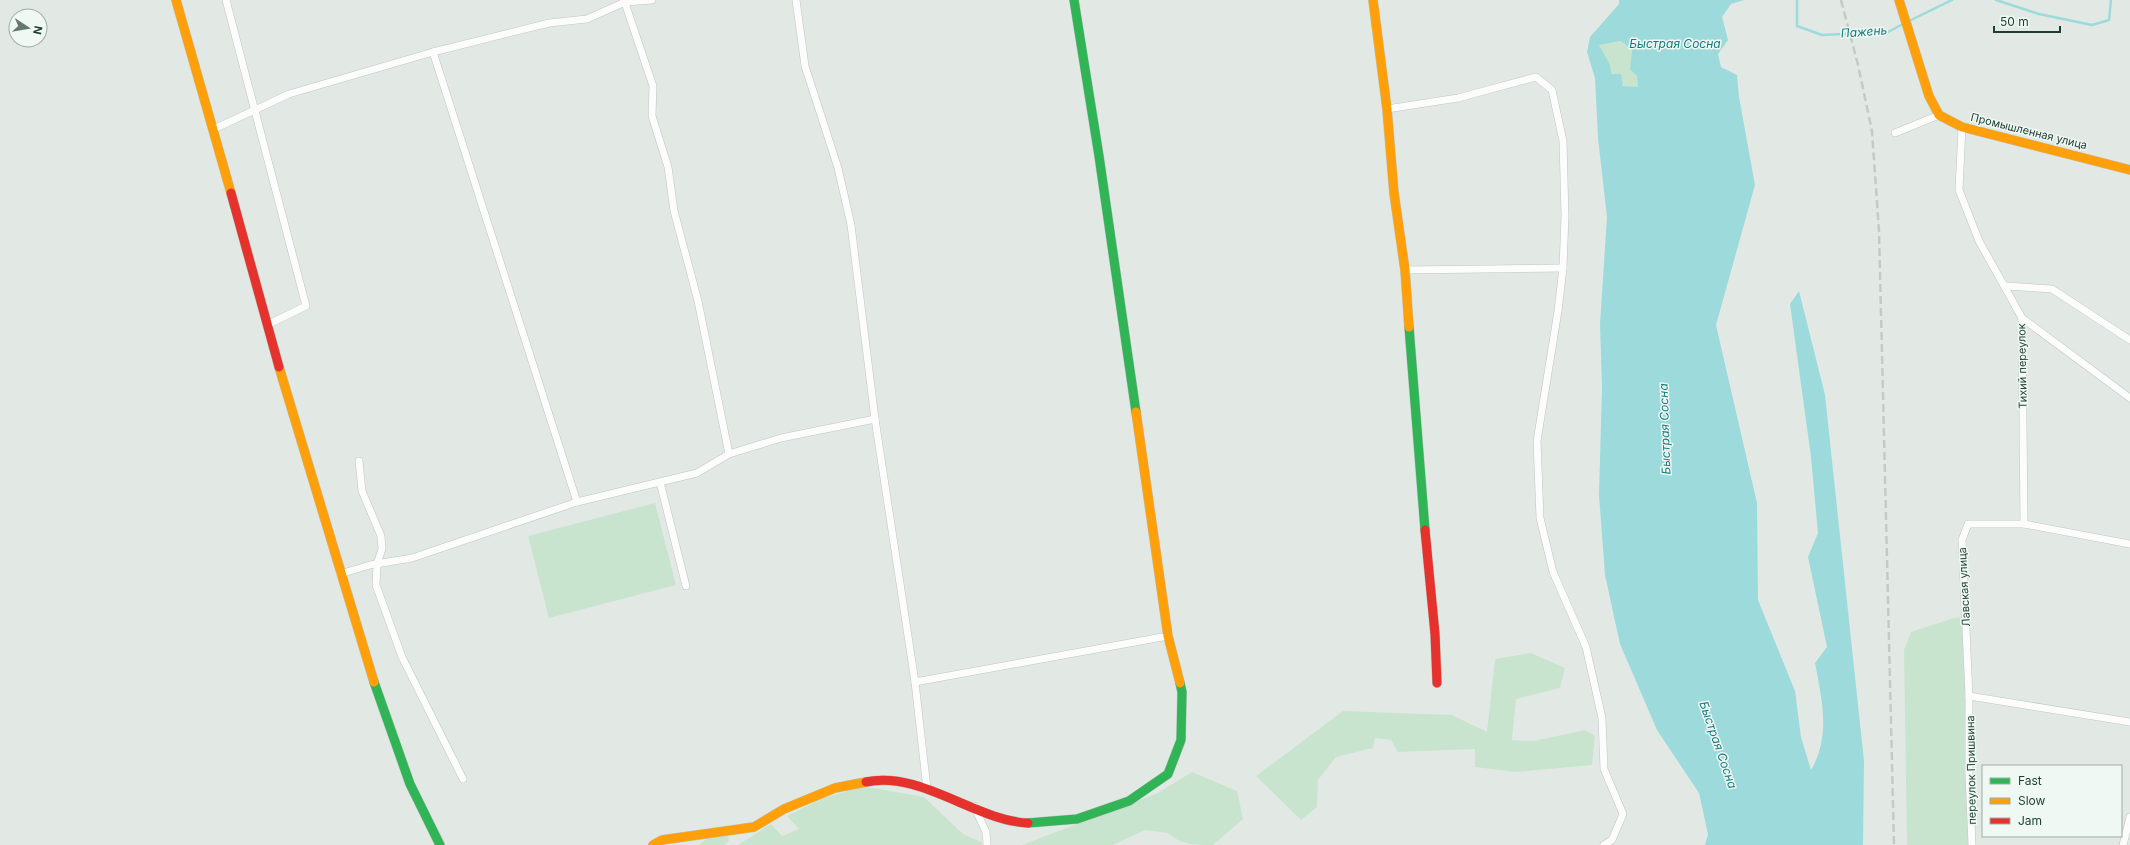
<svg xmlns="http://www.w3.org/2000/svg" width="2130" height="845" font-family="Inter,sans-serif">
<style>
.green{fill:#c9e4ce}
.water{fill:#9ddadb;fill-rule:evenodd}
.lines{fill:none;stroke-linecap:round;stroke-linejoin:round}
.stream{stroke:#9ddadb;stroke-width:2.5}
.street-casing{stroke:#bfc6c2;stroke-width:8}
.fast-casing{stroke:#bbc5c0;stroke-width:10}
.slow-casing{stroke:#bbc5c0;stroke-width:10}
.jam-casing{stroke:#bbc5c0;stroke-width:10}
.street{stroke:#fbfcfb;stroke-width:7}
.fast{stroke:#30b455;stroke-width:9}
.slow{stroke:#ff9f0a;stroke-width:9}
.jam{stroke:#e5322d;stroke-width:9}
.rail{stroke:#c5cac8;stroke-width:2.5;stroke-dasharray:8 4;stroke-linecap:butt}
.labels{text-anchor:middle;stroke-width:3;stroke-linejoin:round;paint-order:stroke}
.street-label{font-size:11px;fill:#1e3d31;stroke:#eff8f2}
.water-label{font-size:12px;font-style:italic;fill:#137a7e;stroke:#eff8f2}
</style>
<rect width="100%" height="100%" fill="#e2e9e5"/>
<g class="green">
<path d="M1621,41L1632,50L1630,69L1638,76V87C1634,87 1626,87 1623,85C1612,79 1605,56 1599,45Z"/>
<path d="M655,503L676,585L549,618L528,536Z"/>
<path d="M1966,617L1972,845H1907L1904,650L1911,632L1954,618Z"/>
<path d="M1531,653L1565,668L1560,688L1516,699L1512,740L1534,741L1585,730L1595,736L1592,765L1517,772L1475,767V749L1398,752L1391,740L1375,738L1373,748L1336,757L1318,780L1317,807L1301,820L1256,776L1343,711L1452,715L1487,732L1495,659Z"/>
<path d="M1192,772L1237,791L1243,819L1213,845C1192,845 1182,845 1168,833L1145,830L1113,845H1022L1158,793Z"/>
<path d="M858,788H873L924,797L963,834L981,842L982,845H738L771,824L782,836L799,829L787,816L823,798Z"/>
<path d="M728,835L729,841L724,845H699L708,837Z"/>
</g>
<path class="water" d="M1619,0H1744L1731,4L1722,17L1728,40L1718,54L1721,67L1737,75L1739,97L1755,185L1716,325L1757,503L1758,600L1795,691L1801,737L1811,770C1831,736 1822,700 1815,663L1827,647L1808,557L1818,533L1811,457L1790,304L1799,291L1825,395L1864,761L1863,845H1705L1708,834L1699,793L1657,730L1620,644L1605,575L1599,495L1602,387L1600,324L1607,217L1598,138L1595,78L1587,52L1590,37L1619,4ZM1621,41L1632,50L1630,69L1637,76L1638,87L1623,86L1621,74H1612L1609,63L1599,45Z"/>
<g class="lines">
<g class="stream">
<path d="M1797,0V26L1822,35L1888,32L1903,24"/>
<path d="M1996,0L2039,14L2092,25L2109,20L2111,0"/>
<path d="M1909,21L1952,0"/>
</g>
<g class="street-casing">
<g id="street">
<path d="M226,0L306,306L267,325"/>
<path d="M624,0L653,86L652,116L668,167L674,211L698,301L729,454"/>
<path d="M796,0L805,66L838,168L851,225L875,419L915,682L927,789"/>
<path d="M433,52L577,502"/>
<path d="M1387,109L1458,98L1536,77L1552,90L1563,141L1565,216L1563,268L1558,311L1537,441L1540,518L1553,572L1586,647L1602,718L1604,769L1623,814L1612,840L1604,845"/>
<path d="M1962,127L1959,190L1979,241L2022,318L2024,524"/>
<path d="M214,129L289,94L433,52L549,23L587,19L625,2L652,0"/>
<path d="M1895,133L1939,115"/>
<path d="M1405,270L1563,268"/>
<path d="M2006,286L2052,289L2130,340"/>
<path d="M2022,318L2130,398"/>
<path d="M359,461L362,491L381,536L382,549L377,564L376,585L402,657L463,779"/>
<path d="M660,482L686,586"/>
<path d="M340,574L370,565L412,558L577,502L697,473L729,454L781,438L875,419"/>
<path d="M915,682L1168,636"/>
<path d="M1969,696L2130,722"/>
<path d="M974,806L986,832L987,845"/>
<path d="M1972,845L1969,775V696L1962,540L1968,524H2024L2130,544"/>
<path d="M2123,845L2130,817"/>
</g>
</g>
<g class="fast-casing">
<g id="fast">
<path d="M1074,0L1099,156L1136,412"/>
<path d="M1409,327L1425,530"/>
<path d="M374,682L410,784L440,845"/>
<path d="M1028,823L1077,819L1129,801L1168,774L1181,740L1182,692L1180,683"/>
</g>
</g>
<g class="slow-casing">
<g id="slow">
<path d="M176,0L231,193"/>
<path d="M1373,0L1387,109L1394,193L1405,270L1409,327"/>
<path d="M1899,0L1929,96L1939,115L1962,127L2130,170"/>
<path d="M279,367L374,682"/>
<path d="M1136,412L1168,636L1180,683"/>
<path d="M653,845L662,840L754,827L784,809L835,788L866,782"/>
</g>
</g>
<g class="jam-casing">
<g id="jam">
<path d="M231,193L279,367"/>
<path d="M1425,530L1435,634L1437,683"/>
<path d="M866,782C920,770 976,821 1028,823"/>
</g>
</g>
<use href="#street" class="street"/>
<use href="#fast" class="fast"/>
<use href="#slow" class="slow"/>
<use href="#jam" class="jam"/>
<path class="rail" d="M1841,0L1858,65L1872,131L1879,231L1894,845"/>
</g>
<g class="labels">
<g class="street-label">
<text transform="translate(2029 131) rotate(14)" y="4">Промышленная улица</text>
<text transform="translate(2022 366) rotate(-91)" y="4">Тихий переулок</text>
<text transform="translate(1964 587) rotate(-93)" y="4">Лавская улица</text>
<text transform="translate(1971 770) rotate(-91)" y="4">переулок Пришвина</text>
</g>
<g class="water-label">
<text transform="translate(1864 32) rotate(-4)" y="4">Пажень</text>
<text x="1675" y="48">Быстрая Сосна</text>
<text transform="translate(1665 429) rotate(-92)" y="4">Быстрая Сосна</text>
<text transform="translate(1718 745) rotate(71)" y="4">Быстрая Сосна</text>
</g>
</g>
<rect x="1982" y="765" width="140" height="72" fill="#eff8f2" stroke="#9bada5"/>
<rect x="1990" y="778" width="20" height="6" fill="#30b455" stroke="#9bada5"/>
<text x="2018" y="785" font-size="12" fill="#1e3d31">Fast</text>
<rect x="1990" y="798" width="20" height="6" fill="#ff9f0a" stroke="#9bada5"/>
<text x="2018" y="805" font-size="12" fill="#1e3d31">Slow</text>
<rect x="1990" y="818" width="20" height="6" fill="#e5322d" stroke="#9bada5"/>
<text x="2018" y="825" font-size="12" fill="#1e3d31">Jam</text>
<g transform="translate(28 28) rotate(102)"><circle r="19" fill="#eff8f2" stroke="#9bada5"/>
<path d="M0-3L7 15L0 10L-7 15Z" fill="#637970"/>
<text y="-6" font-size="11" font-weight="bold" text-anchor="middle" fill="#1e3d31">N</text>
</g>
<path d="M1994 26v6h66v-6" fill="none" stroke="#1e3d31" stroke-width="2"/>
<text x="2000" y="26" font-size="12" fill="#1e3d31" stroke="#eff8f2" stroke-width="3" paint-order="stroke">50 m</text>
</svg>
